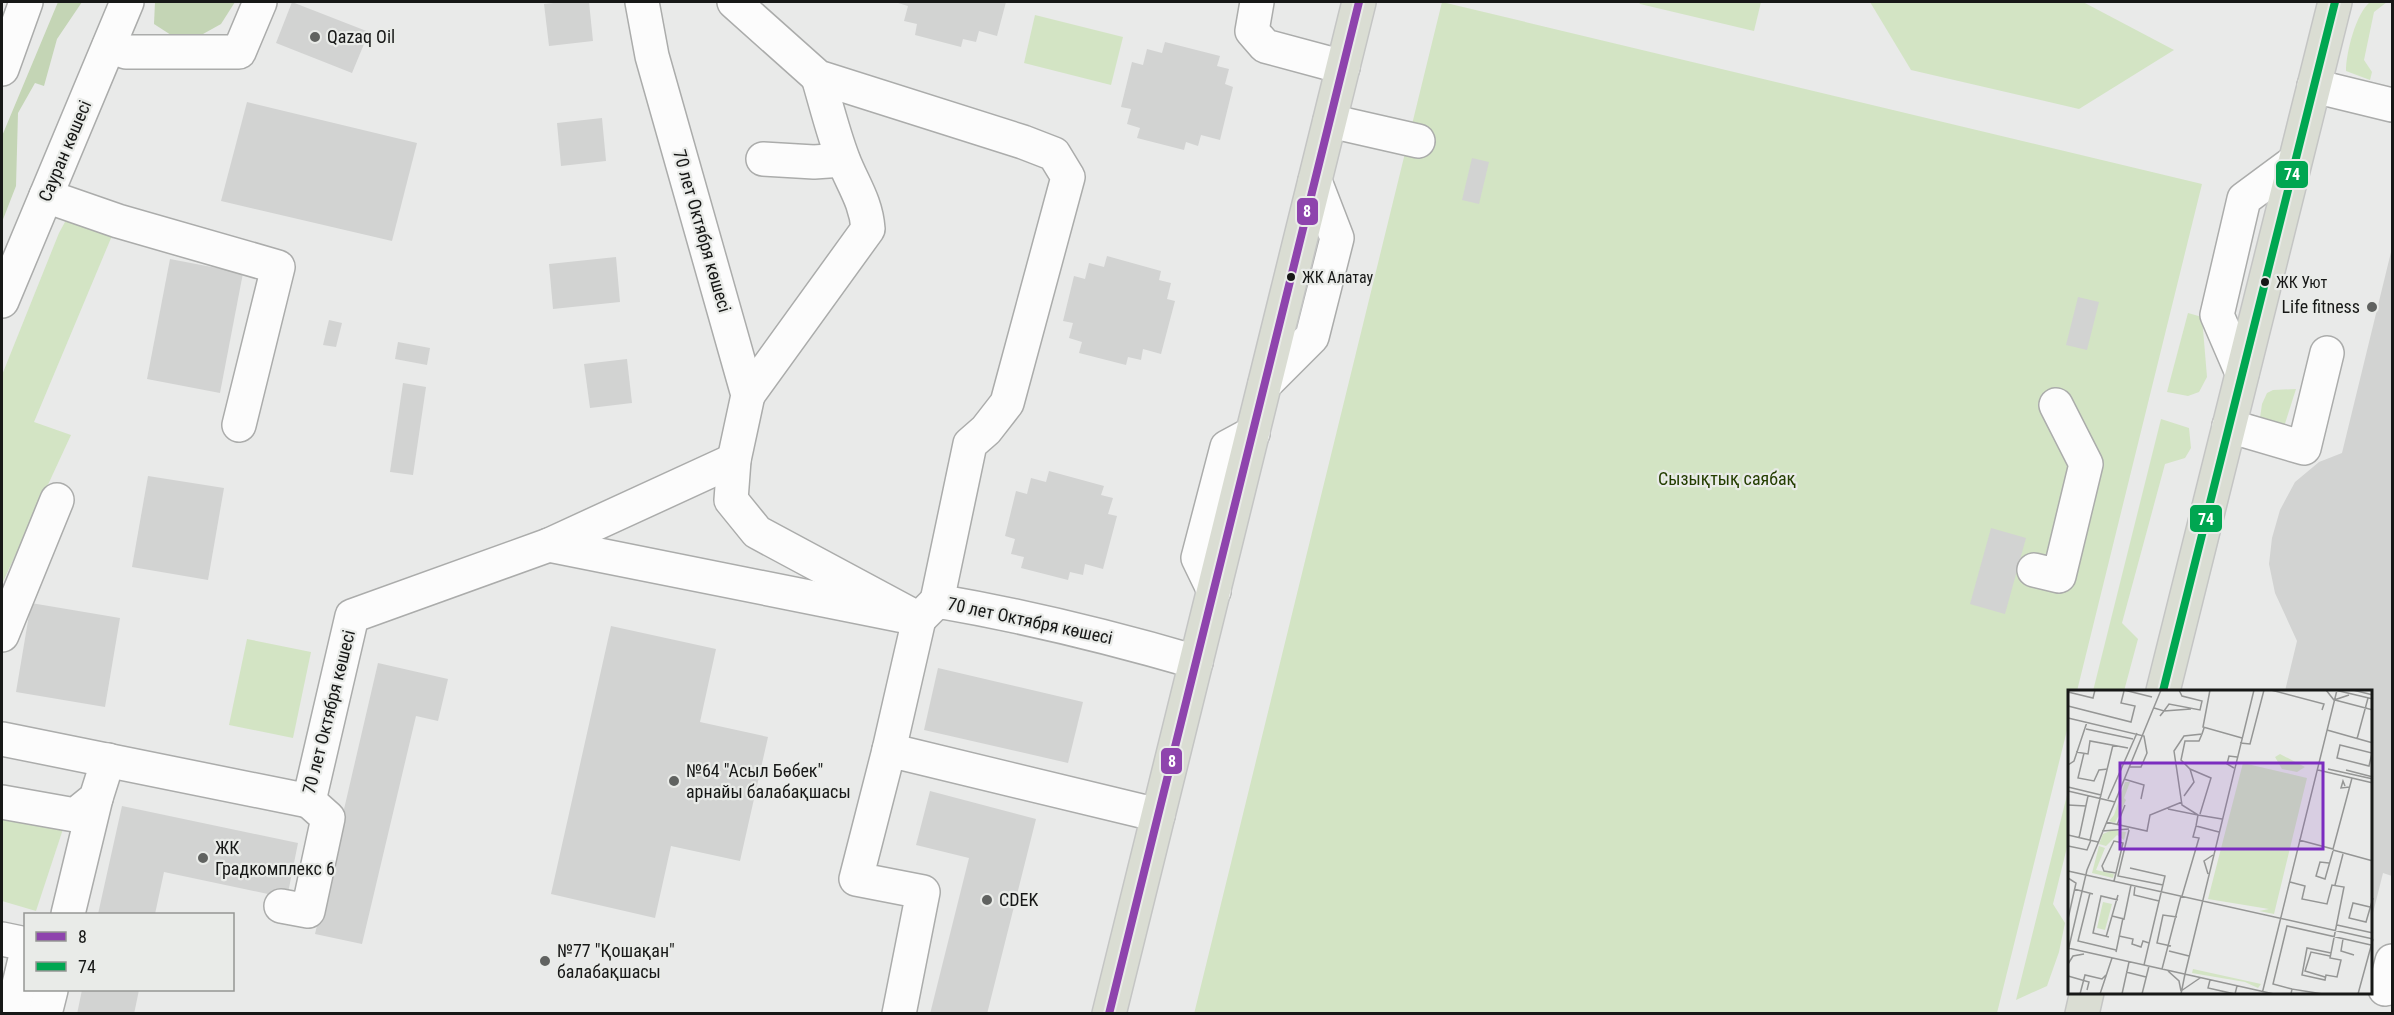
<svg xmlns="http://www.w3.org/2000/svg" width="2394" height="1015" font-family="'Roboto Condensed',sans-serif">
<style>
.green{fill:#d3e4c4}
.forest{fill:#c4d5b5}
.building{fill:#d2d3d2}
.lines{fill:none;stroke-linecap:round;stroke-linejoin:round}
.minor-casing{stroke:#abacab;stroke-width:36}
.major-casing{stroke:#c4c5c4;stroke-width:36}
.minor{stroke:#fcfcfc;stroke-width:33}
.major{stroke:#daddd3;stroke-width:33}
.bus-1-casing{stroke:#e9ebe8;stroke-width:12}
.bus-2-casing{stroke:#e9ebe8;stroke-width:12}
.bus-1{stroke:#8e44ad;stroke-width:8}
.bus-2{stroke:#00a651;stroke-width:8}
.poi-dot{fill:#606260;stroke:#e9ebe8;stroke-width:2}
.bus-dot{fill:#171817;stroke:#e9ebe8;stroke-width:2}
.labels{text-anchor:middle;stroke-width:4.5;stroke-linejoin:round;paint-order:stroke}
.bus-label{font-size:16px;fill:#171817;stroke:#e9ebe8;text-anchor:start}
.poi-label{font-size:18px;fill:#171817;stroke:#e9ebe8;text-anchor:start}
.street-label{font-size:18px;fill:#171817;stroke:#e9ebe8}
.park-label{font-size:18px;fill:#243e00;stroke:#e9ebe8}
.inset-road{fill:none;stroke:#959695;stroke-width:1.5}
.view{fill:#7b2cbf;fill-opacity:0.15;stroke:#7b2cbf;stroke-width:3}
.inset-edge{fill:none;stroke:#171817;stroke-width:3}
.line-badge{stroke:#e9ebe8;stroke-width:2}
.badge-label{font-size:16px;text-anchor:middle;font-weight:bold;fill:#fff}
</style>
<rect width="100%" height="100%" fill="#e9eae9"/>
<g class="green">
<path d="M1442,2L2202,184L2077,691H2070V718L1997,1013L1194,1014Z"/>
<path d="M1639,2H1761L1754,31L1640,4Z"/>
<path d="M1870,2H2083L2174,50L2079,109L1911,70Z"/>
<path d="M2370,2H2387L2374,12L2364,60L2372,72L2370,80L2346,71C2346,53 2356,13 2370,2Z"/>
<path d="M1035,15L1123,37L1111,85L1024,63Z"/>
<path d="M82,219L114,231L34,422L71,435L2,584V375L59,233L65,222Z"/>
<path d="M2188,313L2202,317L2207,377L2199,392L2188,396L2167,392Z"/>
<path d="M2296,389L2282,433L2260,418L2262,404L2267,393L2273,390Z"/>
<path d="M2161,419L2189,428L2191,448L2185,458L2165,464L2122,623L2138,639L2124,691H2093Z"/>
<path d="M247,639L311,652L293,738L229,725Z"/>
<path d="M2070,783V835L2053,904L2065,923L2059,952L2047,986L2016,1000Z"/>
<path d="M2,813L65,823L36,911L2,901Z"/>
</g>
<g class="forest">
<path d="M58,2H82L57,39L44,86L35,83L18,113L16,186L2,222V136Z"/>
<path d="M155,2H235L221,24L194,39L171,35L154,24Z"/>
</g>
<g class="building">
<path d="M292,2L369,32L352,73L276,43Z"/>
<path d="M563,2H589L593,41L549,46L544,4Z"/>
<path d="M898,2H1006L997,36L979,31L976,42L963,39L961,47L915,35L917,24L904,21L908,6L898,3Z"/>
<path d="M1165,42L1220,56L1217,66L1229,69L1225,84L1233,87L1220,140L1201,135L1198,146L1186,142L1184,150L1137,138L1140,128L1127,124L1131,109L1121,107L1132,62L1143,65L1147,49L1162,53Z"/>
<path d="M247,102L417,143L392,241L221,201Z"/>
<path d="M602,118L606,161L561,166L557,123Z"/>
<path d="M1472,158L1489,162L1479,204L1462,200Z"/>
<path d="M2392,248V876L2383,873L2372,917V691H2285L2297,641L2275,593L2269,564L2272,538L2280,510L2295,482L2319,462L2342,453Z"/>
<path d="M1107,256L1161,271L1159,280L1171,283L1167,299L1175,301L1161,354L1143,349L1141,360L1128,357L1126,365L1079,353L1082,342L1069,338L1073,323L1063,321L1074,276L1085,279L1089,263L1104,267Z"/>
<path d="M616,257L620,302L553,309L549,264Z"/>
<path d="M170,259L243,273L220,393L147,379Z"/>
<path d="M2078,297L2099,302L2087,350L2066,345Z"/>
<path d="M329,320L342,323L336,347L323,345Z"/>
<path d="M398,342L430,348L427,365L395,359Z"/>
<path d="M627,359L632,403L590,408L584,364Z"/>
<path d="M403,383L426,387L413,475L390,472Z"/>
<path d="M1049,471L1104,486L1101,495L1113,498L1108,514L1117,516L1103,569L1085,564L1083,575L1070,572L1068,580L1021,568L1024,557L1011,554L1015,539L1005,536L1016,491L1027,494L1031,478L1046,482Z"/>
<path d="M148,476L224,488L208,580L132,567Z"/>
<path d="M1991,528L2026,538L2005,614L1970,604Z"/>
<path d="M31,603L120,618L105,707L16,692Z"/>
<path d="M611,626L716,649L700,722L768,737L740,861L671,846L655,918L551,894Z"/>
<path d="M378,663L448,679L438,721L416,716L362,944L315,934Z"/>
<path d="M938,668L1083,702L1068,763L924,730Z"/>
<path d="M930,791L1036,819L987,1014H930L969,858L916,845Z"/>
<path d="M122,806L298,843L287,898L164,872L155,914H98Z"/>
<path d="M82,990H139L134,1014H77Z"/>
</g>
<g class="lines">
<g class="minor-casing">
<g id="minor">
<path d="M642,2L652,56L748,395L734,460L731,500L757,532L919,619L937,601C1025,616 1110,637 1196,662"/>
<path d="M734,2L818,77L1023,142L1054,154L1068,177L1007,403L986,430L970,444L937,601"/>
<path d="M1257,2L1252,31L1265,46L1343,67"/>
<path d="M109,46L126,52H239L260,2"/>
<path d="M2,69L26,2"/>
<path d="M2314,86L2392,105"/>
<path d="M1330,121L1418,141"/>
<path d="M763,159L814,162L843,160"/>
<path d="M46,196L118,221L278,267L239,425"/>
<path d="M2,301L127,2"/>
<path d="M2242,373L2217,315L2244,199L2294,162"/>
<path d="M1265,384L1312,337L1337,238L1315,181"/>
<path d="M748,395L868,229C866,201 852,183 843,159C833,133 826,104 818,77"/>
<path d="M2229,426L2304,448L2327,353"/>
<path d="M549,545L919,619L889,750"/>
<path d="M2034,570L2059,576L2086,464L2056,405"/>
<path d="M1214,591L1198,558L1227,447L1253,433"/>
<path d="M2,635L57,500"/>
<path d="M2,739L309,801L352,616L549,545L734,460"/>
<path d="M2,802L75,815L96,798L108,760"/>
<path d="M281,906L308,911L328,818L309,801"/>
<path d="M68,914L96,798"/>
<path d="M2,939L26,944"/>
<path d="M2385,989L2392,961"/>
<path d="M12,1014L26,955"/>
<path d="M45,1014L51,990"/>
<path d="M899,1014L923,892L856,879L889,750L1158,815"/>
</g>
</g>
<g class="major-casing">
<g id="major">
<path d="M2163,691L2335,2"/>
<path d="M1109,1014L1359,2"/>
<path d="M2082,1014L2087,992"/>
</g>
</g>
<use href="#minor" class="minor"/>
<use href="#major" class="major"/>
<g class="bus-1-casing">
<path id="bus-1" d="M1109,1014L1359,2"/>
</g>
<g class="bus-2-casing">
<path id="bus-2" d="M2163,691L2335,2"/>
</g>
<use href="#bus-1" class="bus-1"/>
<use href="#bus-2" class="bus-2"/>
</g>
<g class="poi-dot">
<circle cx="315" cy="37" r="6"/>
<circle cx="2372" cy="307" r="6"/>
<circle cx="674" cy="781" r="6"/>
<circle cx="203" cy="858" r="6"/>
<circle cx="987" cy="900" r="6"/>
<circle cx="545" cy="961" r="6"/>
</g>
<g class="bus-dot">
<circle cx="1291" cy="277" r="5"/>
<circle cx="2265" cy="282" r="5"/>
</g>
<g class="labels">
<g class="bus-label">
<text x="1302" y="283">ЖК Алатау</text>
<text x="2276" y="288">ЖК Уют</text>
</g>
<g class="poi-label">
<text x="327" y="43">Qazaq Oil</text>
<text x="2360" y="313" text-anchor="end">Life fitness</text>
<text x="686" y="777">№64 "Асыл Бөбек"<tspan x="686" dy="21">арнайы балабақшасы</tspan></text>
<text x="215" y="854">ЖК<tspan x="215" dy="21">Градкомплекс 6</tspan></text>
<text x="999" y="906">CDEK</text>
<text x="557" y="957">№77 "Қошақан"<tspan x="557" dy="21">балабақшасы</tspan></text>
</g>
<g class="street-label">
<text transform="translate(65 151) rotate(-67)" y="6">Сауран көшесі</text>
<text transform="translate(702 231) rotate(74)" y="6">70 лет Октября көшесі</text>
<text transform="translate(1030 621) rotate(12)" y="6">70 лет Октября көшесі</text>
<text transform="translate(329 712) rotate(-76)" y="6">70 лет Октября көшесі</text>
</g>
<g class="park-label">
<text x="1727" y="485">Сызықтық саябақ</text>
</g>
</g>
<g transform="translate(2068 690)">
<rect width="304" height="304" fill="#e9eae9"/>
<path d="M212,64L237,77L229,82L214,79L207,67ZM175,73L239,88L206,224L191,221L201,219L140,209ZM57,92H62L56,108L58,110L47,133L41,131L46,125ZM44,140L58,142L56,150L49,145L38,156L31,154L35,144ZM31,156L37,158L28,180L46,184L45,188L24,183ZM35,212L44,214L37,240L29,238ZM125,279L193,294L190,298L177,292L124,283Z" fill="#d3e4c4"/>
<path class="inset-road" d="M56,0L84,7M142,0L135,37L174,48M203,0L256,14L254,20M258,0L266,10L281,5M267,0L305,9M285,0L305,5M0,2L25,8L27,0M267,10L305,20M0,16L63,32L67,16L53,13L56,1M86,18L96,21L101,14L132,20L134,11L114,6L111,0M92,26L96,21L123,19M0,28L76,46L79,63L73,77H62M136,38L134,44L116,46L106,61L114,115L130,125L154,129M18,39L65,49M259,40L305,53M289,49L300,8M172,53L182,54L196,0M272,55L304,63L301,76L269,68ZM8,62L20,64L22,51L60,58M16,63L10,88L26,91L31,80L40,79M0,75L6,71L19,32M166,78L159,74L161,66L169,67M260,79L305,89M250,80L305,93M278,80L305,87M56,89L76,95L73,109M277,96L275,91L273,98L282,97M0,97L33,105M0,101L47,112M116,106L126,92L122,79M40,109L69,43M0,115L18,116M100,119L130,125L128,136M132,124L143,88L122,79L113,70L117,51H131L134,44M38,132L79,141L82,125L114,112M49,135L57,115M61,140L50,186L95,195M34,141L61,139M0,145L30,152M11,148L20,106M22,150L45,55M231,150L265,159L284,88M0,156L19,160L23,150M265,160L305,171M261,173L252,172L248,186L257,189L265,161M62,178L97,186L76,275M0,181L305,249M140,184L136,171L145,165M0,188L8,193L0,229M46,191L47,187L55,153L46,151L34,176L36,181L48,183M222,192L237,196L234,209L259,214L264,195L276,197L262,268L273,270L269,287L258,285L257,290L234,285L239,258L263,263M267,195L275,164M67,196L66,205L91,211M6,199L25,204M22,203L10,251L48,260M50,205L44,226L56,229L63,195M114,206L131,148L125,147L128,136L151,142M302,217L285,213L281,228L298,232L305,208M269,235L305,243M51,246L65,249L64,254L73,257L75,251L81,253M38,247L44,226M41,247L25,243L33,206L50,210M275,249L273,261L286,265M103,256L89,253L95,225L109,227M0,258L206,304M0,261L19,180L93,0M101,261L121,266M48,262L55,228M0,274L5,266L16,264M94,279L113,206M100,281L111,291L113,301M58,282L78,287M117,284L186,0M0,286L21,292L19,300M257,287L237,281L243,262L262,266M142,290L140,298L167,304L169,296M224,299L205,294L219,236L303,255M113,301L132,288M12,304L17,285L34,289L38,285M32,304L44,268M54,304L61,272M74,304L81,276M113,304L117,284M194,304L269,0M223,304L224,299L255,304M290,304L305,249"/>
<path class="view" d="M52,73H255V159H52Z"/>
<rect width="304" height="304" class="inset-edge"/>
</g>
<g class="line-badge">
<rect x="2275" y="160" width="34" height="29" rx="6" fill="#00a651"/>
<rect x="1296" y="197" width="23" height="29" rx="6" fill="#8e44ad"/>
<rect x="2189" y="504" width="34" height="29" rx="6" fill="#00a651"/>
<rect x="1160" y="747" width="23" height="28" rx="6" fill="#8e44ad"/>
</g>
<g class="badge-label">
<text x="2292" y="180">74</text>
<text x="1307" y="217">8</text>
<text x="2206" y="525">74</text>
<text x="1172" y="767">8</text>
</g>
<rect width="2394" height="1015" fill="none" stroke="#171817" stroke-width="6"/>
<rect x="24" y="913" width="210" height="78" fill="#e9ebe8" stroke="#959794" stroke-width="1.5"/>
<rect x="36" y="932" width="30" height="9" fill="#8e44ad" stroke="#959794" stroke-width="1.5"/>
<text x="78" y="943" font-size="18" fill="#171817">8</text>
<rect x="36" y="962" width="30" height="9" fill="#00a651" stroke="#959794" stroke-width="1.5"/>
<text x="78" y="973" font-size="18" fill="#171817">74</text>
</svg>
